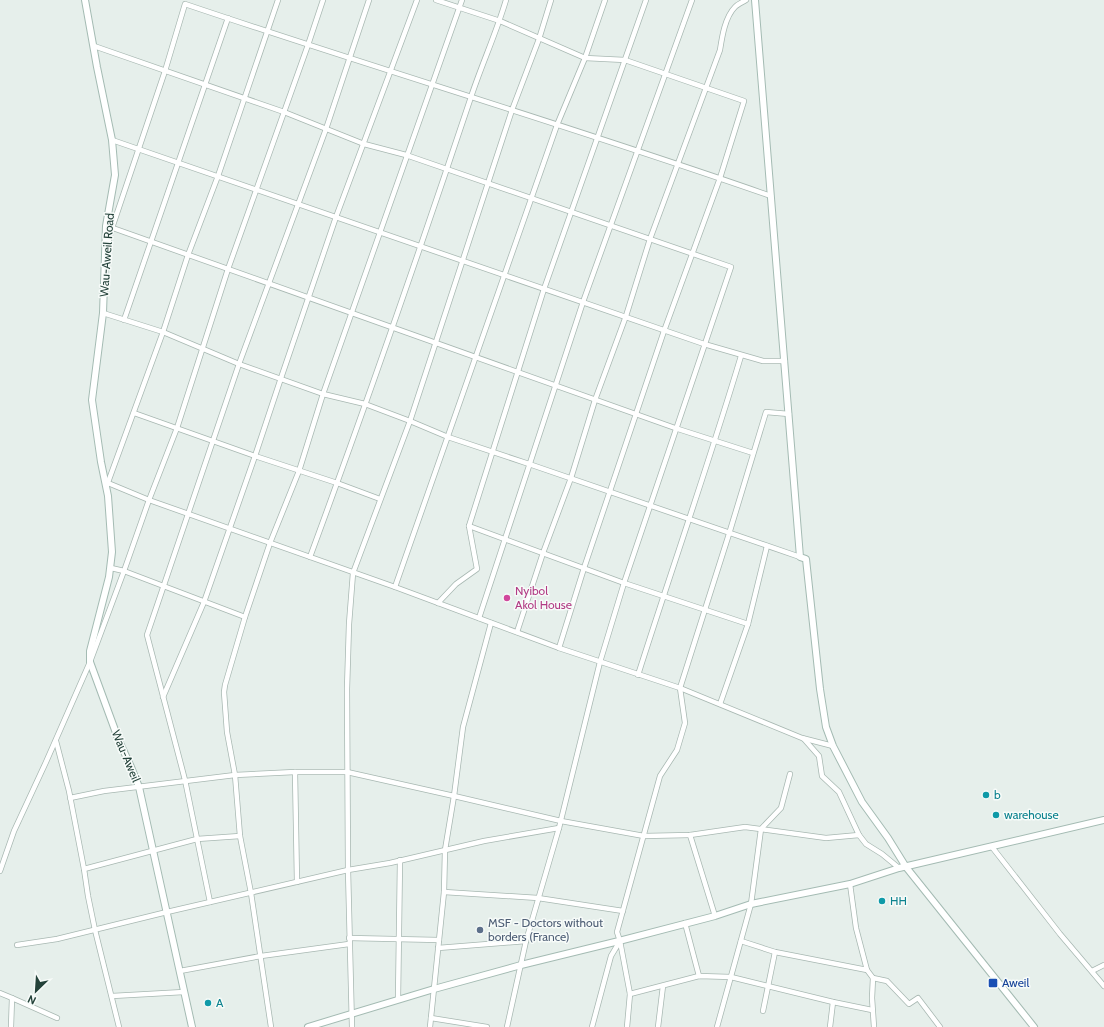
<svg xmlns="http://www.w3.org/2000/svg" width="1104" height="1027" font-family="Cabin,sans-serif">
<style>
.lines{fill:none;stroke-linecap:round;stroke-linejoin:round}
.street-casing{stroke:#a8b8b2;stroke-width:6}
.secondary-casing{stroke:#a4bbb3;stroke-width:8}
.street{stroke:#fff;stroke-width:4.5}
.secondary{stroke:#fff;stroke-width:6}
.hotel-dot{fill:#d1479c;stroke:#f7fbf9;stroke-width:1.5}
.culture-dot{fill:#0f9aa8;stroke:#f7fbf9;stroke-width:1.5}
.service-dot{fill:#5c6f8a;stroke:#f7fbf9;stroke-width:1.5}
.transit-dot{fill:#1a4fb4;stroke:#f7fbf9;stroke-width:1.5}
.labels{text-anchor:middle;stroke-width:3;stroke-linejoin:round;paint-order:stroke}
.street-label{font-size:12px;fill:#24423a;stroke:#f7fbf9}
.hotel-label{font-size:12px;fill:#b23c85;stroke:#f7fbf9;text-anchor:start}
.culture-label{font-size:12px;fill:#0d838f;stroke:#f7fbf9;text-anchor:start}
.service-label{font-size:12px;fill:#4e5e75;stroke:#f7fbf9;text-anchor:start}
.transit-label{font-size:12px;fill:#164399;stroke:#f7fbf9;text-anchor:start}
</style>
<rect width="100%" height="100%" fill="#e6efeb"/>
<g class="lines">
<g class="street-casing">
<g id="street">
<path d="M436,0L500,21L585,58L625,60L744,101L720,178L664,331L584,568L559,648"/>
<path d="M94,46L284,112L364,144L406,155L731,267L624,583L600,662L559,828L526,941L507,1027"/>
<path d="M112,140L704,344L763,361H785"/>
<path d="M110,227L675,428L753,453"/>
<path d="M107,247L112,228L165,71L185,4C380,70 577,128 771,196"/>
<path d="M103,313L163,332L239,364L323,394L365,404L410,421L448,437L529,464L800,557"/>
<path d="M124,320L228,18"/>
<path d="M134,413L255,456L337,483L380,499"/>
<path d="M108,483L149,500L395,587L559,648L680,688L802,738L833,746"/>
<path d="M107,485L163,332L188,255L218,176L278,0"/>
<path d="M469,526L624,583L748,624"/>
<path d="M310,557C366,405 419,253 470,100C481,66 496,34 506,0"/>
<path d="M111,568L124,571L245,617"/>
<path d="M395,587L557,125L585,58L605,0"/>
<path d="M438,603L456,584L477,569L469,526L544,289L646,0"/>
<path d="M479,618L583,302L692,0"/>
<path d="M517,632L543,553L571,478L595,400L626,316L650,239L720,50C722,37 725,17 735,7C738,4 743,2 746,0"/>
<path d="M638,675C672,568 709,463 741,356"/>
<path d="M163,697L204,602L255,456L281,378L336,217L417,0"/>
<path d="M720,704L748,624L767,546"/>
<path d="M804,739L819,756L822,776L839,792L859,835"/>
<path d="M56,741L69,791L84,869L88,896L95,930L119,1027"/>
<path d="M295,772L297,882"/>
<path d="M70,798L104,791L235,775L295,772H347L454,796L561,821L644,836L690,835L745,827L826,838L859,835L866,844L882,854L899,868"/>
<path d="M690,835L715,916"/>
<path d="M992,847L1060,934L1104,986"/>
<path d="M84,869L197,839L240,836"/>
<path d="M0,871L14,831L46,762L90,662L124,571L149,500L177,428L228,269L308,45L323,0"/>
<path d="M850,884L856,928L867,970"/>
<path d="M444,892L538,898L623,911"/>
<path d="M210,902L185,780L147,635L239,364L326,129L369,0"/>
<path d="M685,923L699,976"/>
<path d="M349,938L439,940"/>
<path d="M620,941L617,932L660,776L677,750L685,723L680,688L729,534L766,412L789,414"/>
<path d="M741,941L775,952L867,970L873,978L872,998L874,1027"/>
<path d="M17,945L57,939L167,912L348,870L390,863L484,841L559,828"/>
<path d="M438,948L526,941"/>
<path d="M180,971L261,956L349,944"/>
<path d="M1092,971L1104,965"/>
<path d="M873,978L887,981L909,1004L918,998L940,1027"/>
<path d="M0,993L12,998"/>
<path d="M630,994L699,976L731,977L833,1002L872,1010"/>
<path d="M112,996L184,992"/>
<path d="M398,999L400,860"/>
<path d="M763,1011L775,952"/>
<path d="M431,1018L487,1027"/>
<path d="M11,1027L12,998L57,1018"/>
<path d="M271,1027L251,893L240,836L235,775L227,732L224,692L225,685L245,617L270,543L299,471L323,394L462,0"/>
<path d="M352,1027L348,870L347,689L349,624L353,573L410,421L512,110L539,39L551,0"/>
<path d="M430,1027L444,892L445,850L454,796L463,727L491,623"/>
<path d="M592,1027L611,956L620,941L630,994L627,1027"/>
<path d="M658,1027L663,986"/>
<path d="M717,1027L751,904L761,829L781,808L790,774"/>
<path d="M830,1027L833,1002"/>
</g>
</g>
<g class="secondary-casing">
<g id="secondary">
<path d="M85,0L97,67L112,140L115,175L106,226L103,313L92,400L101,462L108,496L112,552L109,577L90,651V662L119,741L131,767L139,787L192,1027"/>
<path d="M755,0L800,557L806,559L820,689L826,727L833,746L862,802L888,838L906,867L1034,1027"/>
<path d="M308,1027L434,989L521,965L619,941L715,916L751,904L850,884L899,868L1104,820"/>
</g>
</g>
<use href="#street" class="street"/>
<use href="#secondary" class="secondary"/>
</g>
<circle class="hotel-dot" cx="507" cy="598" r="4"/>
<g class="culture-dot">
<circle cx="986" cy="795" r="4"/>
<circle cx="996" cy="815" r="4"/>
<circle cx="882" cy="901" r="4"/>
<circle cx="208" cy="1003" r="4"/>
</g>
<circle class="service-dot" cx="480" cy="930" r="4"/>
<rect class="transit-dot" x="988" y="978" width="10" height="10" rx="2"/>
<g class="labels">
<g class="street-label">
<text transform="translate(107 255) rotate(-86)" y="4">Wau-Aweil Road</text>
<text transform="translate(126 756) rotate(67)" y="4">Wau-Aweil</text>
</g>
<g class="hotel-label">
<text x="515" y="595">Nyibol<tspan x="515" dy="14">Akol House</tspan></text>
</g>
<g class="culture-label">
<text x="994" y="799">b</text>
<text x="1004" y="819">warehouse</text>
<text x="890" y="905">HH</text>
<text x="216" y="1007">A</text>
</g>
<g class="service-label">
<text x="488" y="927">MSF - Doctors without<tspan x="488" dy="14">borders (France)</tspan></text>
</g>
<g class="transit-label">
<text x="1002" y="987">Aweil</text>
</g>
</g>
<g transform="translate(36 991) rotate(205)" stroke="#f7fbf9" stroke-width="3" paint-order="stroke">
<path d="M0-3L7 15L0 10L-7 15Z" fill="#24423a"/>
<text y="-6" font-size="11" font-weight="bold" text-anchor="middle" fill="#24423a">N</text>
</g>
</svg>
